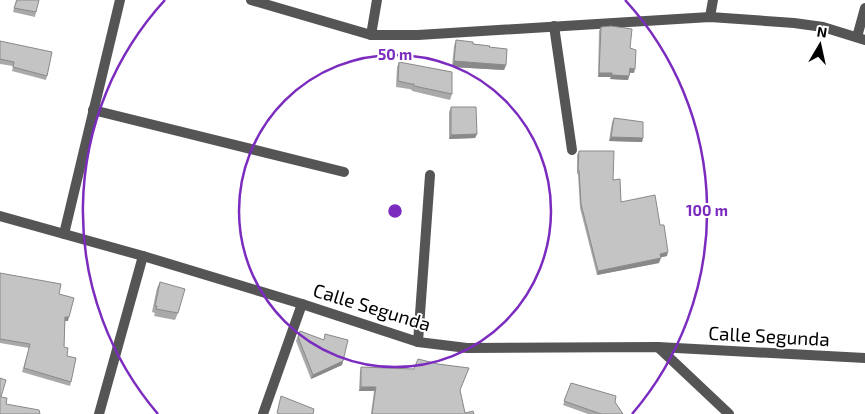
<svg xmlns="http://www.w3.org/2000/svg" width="865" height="414" font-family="'Exo 2',sans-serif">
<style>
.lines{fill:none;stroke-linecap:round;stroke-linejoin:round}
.minor{stroke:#555;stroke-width:10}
.wall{fill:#a9a9a9}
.shaded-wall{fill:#898989}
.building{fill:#c4c4c4;stroke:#898989}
.ring{fill:none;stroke:#7b2cbf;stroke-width:2.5}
.labels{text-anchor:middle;stroke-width:4;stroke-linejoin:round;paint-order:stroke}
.street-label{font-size:19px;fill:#000;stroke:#fff}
.centre{fill:#7b2cbf;stroke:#fff;stroke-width:2.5}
.ring-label{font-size:15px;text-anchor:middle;font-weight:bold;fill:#7b2cbf;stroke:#fff;stroke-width:4;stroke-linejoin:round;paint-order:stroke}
</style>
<rect width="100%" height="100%" fill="#fff"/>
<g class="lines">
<g class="minor">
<path d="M251,0L371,35H418L710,17L794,23L823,27L865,40"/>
<path d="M710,17L713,0"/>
<path d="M554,26L572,150"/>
<path d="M371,35L377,0"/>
<path d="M857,37L865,8"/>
<path d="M93,110L344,172"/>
<path d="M0,216L143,256L302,304L418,342L467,348L658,347L865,358"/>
<path d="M64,234L120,0"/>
<path d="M418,342L430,175"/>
<path d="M658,347L729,414"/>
<path d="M99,414L143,256"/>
<path d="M263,414L302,304"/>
</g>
</g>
<g class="wall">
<path d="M16,0L36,12L35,17L13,12Z"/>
<path d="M601,27L630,48L634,73H630L628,80L610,79L611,77H598L599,31Z"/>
<path d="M456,40L489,47L506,65L504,70L452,67L454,46Z"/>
<path d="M0,41L47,76L46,80L12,71L13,66L0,64Z"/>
<path d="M399,62L452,94L450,100L412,91V90L409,89L396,87L397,67Z"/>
<path d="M451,107L477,134L475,138L449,139V112Z"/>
<path d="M614,118L643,138L642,142L609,141L612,122Z"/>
<path d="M579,151L613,180L621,202L667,256L660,257L659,263L597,275L580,208L578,174H577V155Z"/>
<path d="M0,273L59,294L68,321H65L64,347L67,356L71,382L70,386L22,372L29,348L0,343Z"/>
<path d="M160,282L178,313L175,320L154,316L155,313L152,312L157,288Z"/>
<path d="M300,331L323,340L343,361L342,365L311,379L296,341Z"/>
<path d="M361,367L460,390L465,413L474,414H371L374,391H359L360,371Z"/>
<path d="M571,383L615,402L623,414H588L563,405Z"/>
</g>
<g class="shaded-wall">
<path d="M454,61L506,65L504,70L452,67Z"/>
<path d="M630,68L635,69L634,73L628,72Z"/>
<path d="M599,73H612L611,77H598Z"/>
<path d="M612,75L629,76L628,80L610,79Z"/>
<path d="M477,134L475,138L449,139L451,135Z"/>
<path d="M611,137L643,138L642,142L609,141Z"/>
<path d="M668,252L667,256L658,258L660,254Z"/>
<path d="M661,258L659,263L597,275L598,271Z"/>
<path d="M65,317H69L68,321H64Z"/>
<path d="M343,361L342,365L311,379L313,375Z"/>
<path d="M361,387H376L374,391H359Z"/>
</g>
<g class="building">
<path d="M17,0H39L36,12L14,8Z"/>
<path d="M611,26L632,29L630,48L636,50L635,69L630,68L629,76L612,75V73H599L601,27Z"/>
<path d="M456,40L473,42V44L490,46L489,47L507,49L506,65L454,61Z"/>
<path d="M0,41L52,52L47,76L13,67L14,62L0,59Z"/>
<path d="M399,62L452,72V94L414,86V84H411L398,81Z"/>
<path d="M451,107H476L477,134L451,135Z"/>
<path d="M614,118L643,122V138L611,137Z"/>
<path d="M579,151H614L613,180L620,179L621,202L655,195L660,225H664L668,252L660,254L661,258L598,271L581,204L579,170H578Z"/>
<path d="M0,273L61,284L59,294L74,298L69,317H65L64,347L68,348L67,356L76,358L71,382L24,368L30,344L0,339Z"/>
<path d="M160,282L185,289L178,313L156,309L157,306H155Z"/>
<path d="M300,331L324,340L325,334L348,340L343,361L313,375L298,337Z"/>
<path d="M418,359L438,364L469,368L460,390L465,413L473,411L474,414H372L376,387H361V367L414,369Z"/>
<path d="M0,378L6,380L1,397L7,398L6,404L39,410L40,414H0Z"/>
<path d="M571,383L616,396L615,402L623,414H601L564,401Z"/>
<path d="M281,396L314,409L313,414H280L277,413Z"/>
</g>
<g class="ring">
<circle cx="395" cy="211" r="156"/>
<path d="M158 414A312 312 0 0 1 165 0M625 0A312 312 0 0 1 632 414"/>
</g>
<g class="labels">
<g class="street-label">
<text transform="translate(372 307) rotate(17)" y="7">Calle Segunda</text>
<text transform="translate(769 336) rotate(3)" y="7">Calle Segunda</text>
</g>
</g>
<circle cx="395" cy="211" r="8" class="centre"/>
<g class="ring-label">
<text x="395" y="60">50 m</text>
<text x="707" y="216">100 m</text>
</g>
<g transform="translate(820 45) rotate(9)" stroke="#ffffff" stroke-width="4" paint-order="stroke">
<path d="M0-4L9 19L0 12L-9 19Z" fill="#000000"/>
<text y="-8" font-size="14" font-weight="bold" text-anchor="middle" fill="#000000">N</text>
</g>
</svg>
